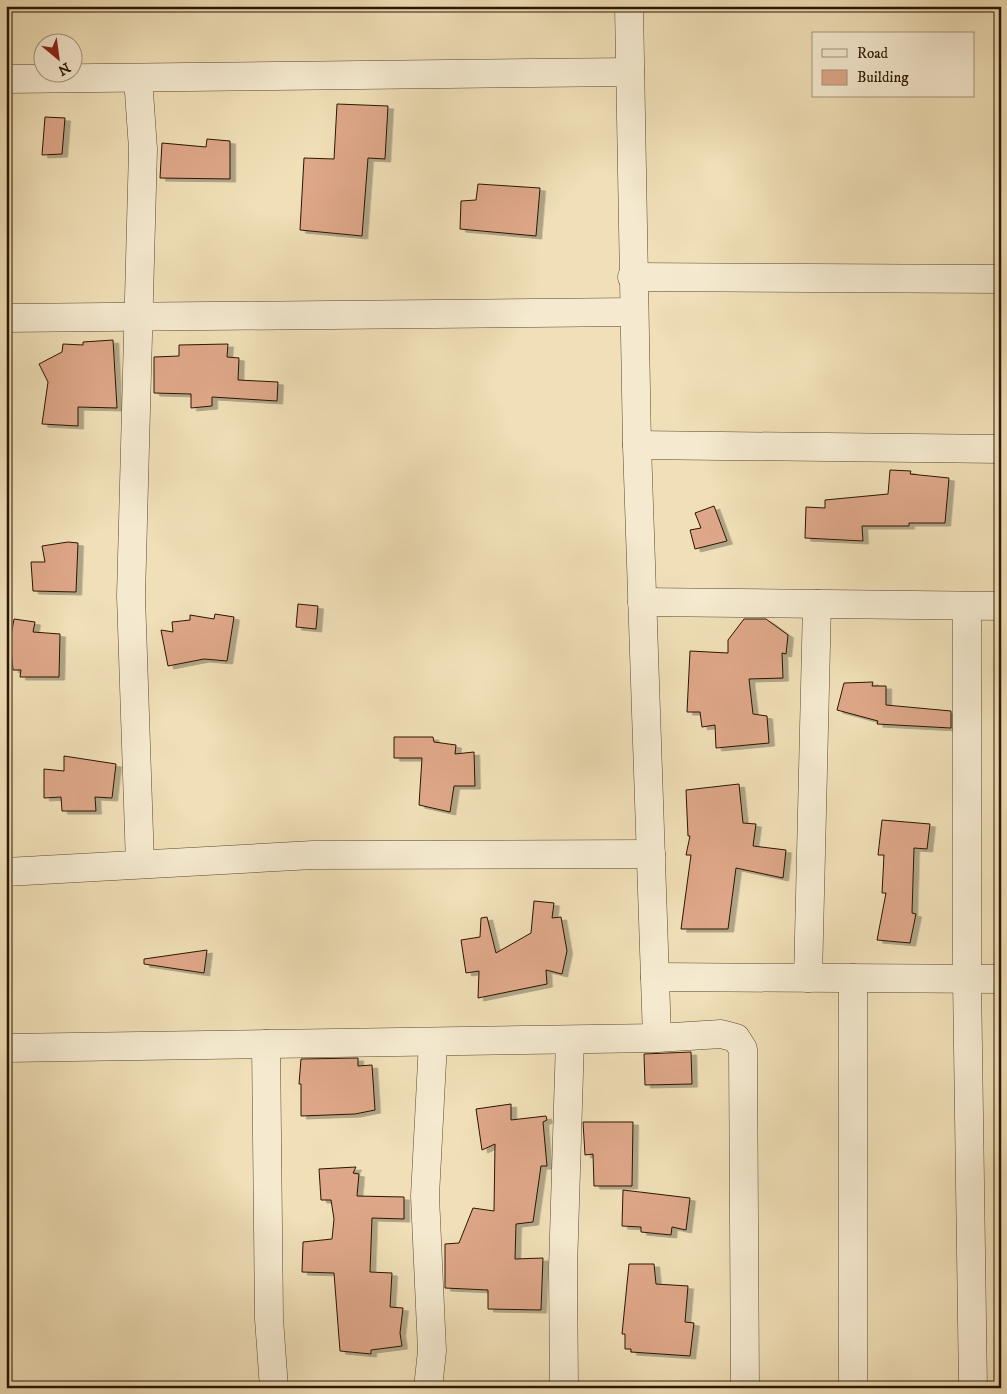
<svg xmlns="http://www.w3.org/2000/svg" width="1007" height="1394" font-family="'IM FELL DW Pica',serif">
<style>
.building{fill:#dea789;stroke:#291600;filter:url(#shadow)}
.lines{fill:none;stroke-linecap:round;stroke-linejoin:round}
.street-casing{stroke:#5b482e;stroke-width:29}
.street{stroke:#f5ead0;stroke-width:28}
</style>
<defs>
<filter id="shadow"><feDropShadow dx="5.5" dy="3" stdDeviation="0" flood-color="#0004"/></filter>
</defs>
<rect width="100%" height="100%" fill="#f0dfb7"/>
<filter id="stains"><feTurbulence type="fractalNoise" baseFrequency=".004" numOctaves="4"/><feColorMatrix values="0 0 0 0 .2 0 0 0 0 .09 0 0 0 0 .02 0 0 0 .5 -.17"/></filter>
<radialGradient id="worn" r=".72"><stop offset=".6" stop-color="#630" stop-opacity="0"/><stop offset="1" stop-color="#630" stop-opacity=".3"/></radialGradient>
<g class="building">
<path d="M337,104L388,106L385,159L368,158L362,236L300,230L304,158L334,159Z"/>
<path d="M45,117L65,118L62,154L42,155Z"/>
<path d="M207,139L230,141V179L160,178L162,143L206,147Z"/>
<path d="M478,184L540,188L536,236L460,229L461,201L476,200Z"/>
<path d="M113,340L117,408L78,407V426L42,424L48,382L39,364L62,352L63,344L83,345V342Z"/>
<path d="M228,344L227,357L239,358L238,380L278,382L277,401L212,397V406L191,408V394L154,393V357L179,356V345Z"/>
<path d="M890,470L911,471L910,474L949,478L945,523H909V526H862L863,541L805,538L806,507L825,508V500L888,494Z"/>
<path d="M714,506L727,541L695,549L690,530L701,528L695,513Z"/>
<path d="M68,542L78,543L76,592L33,591L31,562H45L42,546Z"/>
<path d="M298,604L318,606L316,629L296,627Z"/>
<path d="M215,614L234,617L227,661L204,659L168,666L161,630L173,632L172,622L190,620V615L214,619Z"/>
<path d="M14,619L35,622L33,632L60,634L59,677H20L21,670H13L10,641Z"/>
<path d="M744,619H766L788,635L786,654L782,653L783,678L749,679L753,714L767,716L769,743L716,748L715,725L702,727L700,712H687L690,651L728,653V640Z"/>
<path d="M873,682L872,686H886V705L951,711V728L877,724L878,721L837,710L844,683Z"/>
<path d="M394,737H433L434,742L456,745L455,754L474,752L475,786H454L450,812L419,805L422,758H394Z"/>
<path d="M64,756L116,764L112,798L95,797L96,811H62L61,797L44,798V769L64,771Z"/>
<path d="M739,784L743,823L756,824L753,846L786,850L783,878L736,868L728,929H681L691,855H686L690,836H688L686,790Z"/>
<path d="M882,820L930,824L927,849L914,848L912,913L916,914L910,943L877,940L886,893H882L884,855H878Z"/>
<path d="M534,901L554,903L552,918L561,917L567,951L562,974L546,970L547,984L478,998L479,971L466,973L461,940L480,937L481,918L487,917L496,953L531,933Z"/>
<path d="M207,950L204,973L144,964V959Z"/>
<path d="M691,1052L692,1084L645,1085L644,1054Z"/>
<path d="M358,1058V1066L372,1065L375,1110L355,1114L301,1116V1084H299L301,1059Z"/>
<path d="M511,1104V1120L546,1116L547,1120L543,1122L547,1166H541L533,1222L516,1224L515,1259L543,1258L541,1310L488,1309V1290L445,1288V1244L459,1243L473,1208L494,1211L495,1144L482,1150L476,1109Z"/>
<path d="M583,1122H633L632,1186H594L593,1154L585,1155Z"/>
<path d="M356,1167L353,1173L359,1174L357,1196L404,1197V1219L372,1218L370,1272L392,1273L390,1307L403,1308L400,1333L402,1346L371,1350V1354L340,1351L334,1273L302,1272L303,1242L332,1239L334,1219L331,1200H321L319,1169Z"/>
<path d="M623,1190L690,1198L686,1230L672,1227L671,1235L641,1232V1227L622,1226Z"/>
<path d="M629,1264H654L656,1284L688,1286L685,1322L694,1323L690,1356L631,1352V1349H625V1334H622Z"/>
</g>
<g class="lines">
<g class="street-casing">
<g id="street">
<path d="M629,6L637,445L657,1038"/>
<path d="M138,78L143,149L131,596L140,864"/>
<path d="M6,79L630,72"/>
<path d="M632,277L1001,279"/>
<path d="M6,318L633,312"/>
<path d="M637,445L1001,449"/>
<path d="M642,602L1001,606"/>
<path d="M967,606V979L973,1388"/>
<path d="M6,872L313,855L651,854"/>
<path d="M655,977L1001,979"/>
<path d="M808,978L817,604"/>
<path d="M853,978V1380"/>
<path d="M266,1044L269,1319L274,1388"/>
<path d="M6,1048L657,1038L721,1034L736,1038L743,1049L745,1388"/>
<path d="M428,1388L432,1351L425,1196L433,1042"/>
<path d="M564,1388L563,1268L570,1040"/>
</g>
</g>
<use href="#street" class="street"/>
</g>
<rect width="1007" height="1394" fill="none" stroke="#f0dfb7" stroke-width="25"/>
<rect x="8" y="8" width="992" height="1379" fill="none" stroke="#291600" stroke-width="2.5"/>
<rect x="12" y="12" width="982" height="1369" fill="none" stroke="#291600"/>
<rect x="812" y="32" width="162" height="65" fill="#f5ead0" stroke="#a3957d"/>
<rect x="822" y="49" width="25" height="8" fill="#f5ead0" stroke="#a3957d"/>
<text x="857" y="58" font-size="15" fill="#291600">Road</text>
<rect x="822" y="70" width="25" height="15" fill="#dea789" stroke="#a3957d"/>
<text x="857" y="82" font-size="15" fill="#291600">Building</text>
<g transform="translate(58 58) rotate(151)"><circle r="24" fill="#f5ead0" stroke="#a3957d"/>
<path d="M0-4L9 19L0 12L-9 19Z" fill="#8f2418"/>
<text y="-8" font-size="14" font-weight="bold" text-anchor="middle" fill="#291600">N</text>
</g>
<rect width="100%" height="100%" filter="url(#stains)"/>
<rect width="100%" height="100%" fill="url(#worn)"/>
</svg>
